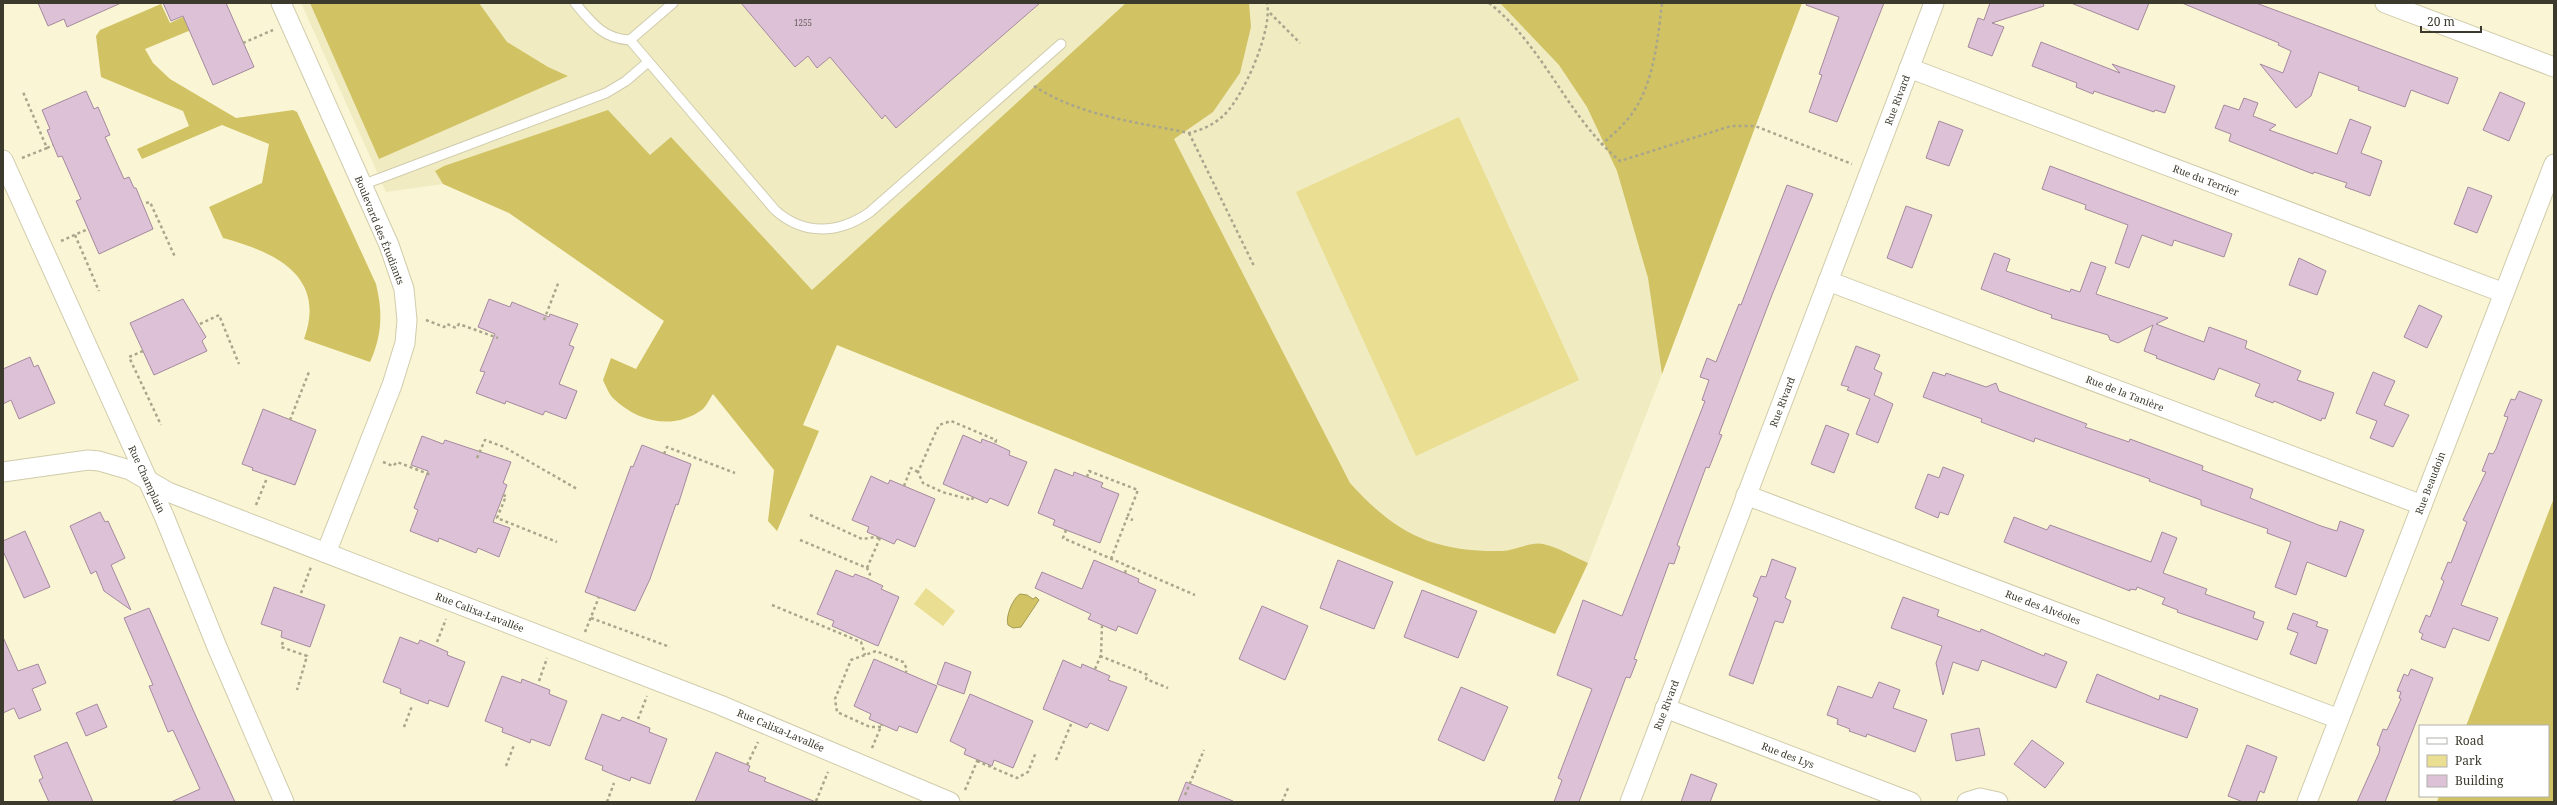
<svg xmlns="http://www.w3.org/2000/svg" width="2557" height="805" font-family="'Noto Serif',serif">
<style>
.built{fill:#f1ebc2}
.green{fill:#e9de91}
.forest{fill:#d1c263}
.water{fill:#d2c464;stroke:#a59b54}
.building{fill:#ddc1d7;stroke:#a58a9f}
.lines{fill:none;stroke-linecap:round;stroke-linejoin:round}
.lane-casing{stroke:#d0ccac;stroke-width:11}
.street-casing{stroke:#d0ccac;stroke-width:21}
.path{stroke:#aaa68d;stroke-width:2.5;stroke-dasharray:3 3;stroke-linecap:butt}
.lane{stroke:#fff;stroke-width:9}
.street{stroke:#fff;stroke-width:19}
.labels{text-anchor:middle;stroke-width:3;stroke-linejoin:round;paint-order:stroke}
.number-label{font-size:8px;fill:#645c58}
.street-label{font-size:10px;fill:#3c3a2d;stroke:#fff}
</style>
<rect width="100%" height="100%" fill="#faf5d4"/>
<path class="built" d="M301,3H1802L1662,374L1588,563L1555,634L509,213L443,184L386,192Z"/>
<g class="green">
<path d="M1459,117L1579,380L1416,456L1296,192Z"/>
<path d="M926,588L955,611L943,626L914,604Z"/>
</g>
<g class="forest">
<path d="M310,3H479L507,42L548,67L568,76L379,159Z"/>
<path d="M1126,3H1249L1251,27L1240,73L1213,112L1174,139L1350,483C1396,534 1433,552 1502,551C1514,551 1532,541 1543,544C1558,547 1574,557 1588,563L1555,634L837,345L803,425L819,431L777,531L768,521L774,470L713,394C710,398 707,405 703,409C674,431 638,422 614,399C609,395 606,386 603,380L611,358L636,369L664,321L509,213L443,184L435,171L444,166L608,110L650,155L671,137L812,290Z"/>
<path d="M1500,3H1802L1662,374L1648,278L1617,171L1587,107L1559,65Z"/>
<path d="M161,4L170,23L185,16L191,30L145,49L153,63L170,79L236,118L293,110L297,112L376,284C383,312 382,336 370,362L304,339C327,276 275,252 223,238L209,207L262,183L269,144L222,125L142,159L137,149L189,126L183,111L101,77L96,36L100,30Z"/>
<path d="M2554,498V802H2437L2439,796H2548V726H2466Z"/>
</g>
<path class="water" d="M1020,594L1027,595L1033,599L1036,597L1039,600L1021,627L1013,628L1008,625C1005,617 1013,598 1020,594Z"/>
<g class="building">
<path d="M38,3H121L67,27L64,19L48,26Z"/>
<path d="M163,3H226L254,67L213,85L183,16L171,21Z"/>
<path d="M741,3H1040L896,128L885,115L882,119L830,57L817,68L808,56L795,67Z"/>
<path d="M1807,3H1884L1837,122L1809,112L1822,75L1819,74L1839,17L1806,5Z"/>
<path d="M1990,3H2043L2044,6L1992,23L2004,27L1992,56L1968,47L1978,18L1984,20Z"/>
<path d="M2071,3H2149L2138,30Z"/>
<path d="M2182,3H2256L2458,78L2448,104L2411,90L2405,107L2358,90L2359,87L2319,72L2311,96L2296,108L2260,64L2283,73L2291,51L2278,45L2279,43Z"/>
<path d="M2041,42L2120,73L2112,64L2175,86L2165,113L2155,110L2154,112L2094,91L2093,94L2076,87L2077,83L2032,66Z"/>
<path d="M86,91L94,109L98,107L110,135L105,137L124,179L129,177L134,188H136L153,229L99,254L76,201L81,199L62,156L58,157L47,130L50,129L42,110Z"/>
<path d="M2500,92L2525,103L2509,141L2483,130Z"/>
<path d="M2244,98L2258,103L2253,116L2276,125L2269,130L2337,154L2350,119L2371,127L2361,153L2382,161L2370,196L2345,187L2347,183L2314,172L2313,174L2229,141L2231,134L2215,128L2224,105L2239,110Z"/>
<path d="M1939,121L1963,130L1949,166L1926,158Z"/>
<path d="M2050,166L2232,234L2224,257L2174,240L2172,246L2142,235L2129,268L2115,263L2128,225L2085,209L2086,205L2042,189Z"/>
<path d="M1787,185L1813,194L1772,295L1719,434L1722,435L1709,468L1706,467L1677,545L1680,547L1674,564L1669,563L1634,659L1637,660L1630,678L1626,677L1579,802H1554L1562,780L1558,778L1592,689L1557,675L1583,600L1622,616L1705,401L1702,400L1709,380L1700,377L1707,358L1716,362L1739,304L1741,305Z"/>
<path d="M2468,187L2492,196L2477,233L2454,224Z"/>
<path d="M1906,206L1932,215L1912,268L1887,258Z"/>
<path d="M1994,253L2010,259L2006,271L2070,292L2071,289L2080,292L2091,262L2106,267L2096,294L2168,318L2156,324L2204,342L2209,327L2247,341L2245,348L2301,371L2297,380L2334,393L2325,419L2322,418L2321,421L2274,401L2273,403L2255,396L2260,384L2219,368L2214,380L2156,358L2157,356L2144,351L2153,325L2118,343L2110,340L2108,335L2051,318L2052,315L2040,311L1981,289Z"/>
<path d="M2299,258L2326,271L2317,295L2289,285Z"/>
<path d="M183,299L206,337L202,341L207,351L154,375L130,323Z"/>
<path d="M489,299L510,307L512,302L549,317L550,314L578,324L569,345L574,347L559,384L577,391L566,419L545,411L543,415L506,401L505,404L476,393L485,372L480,371L495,334L478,327Z"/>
<path d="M2419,305L2442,316L2427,348L2404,337Z"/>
<path d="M1856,346L1880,355L1874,369L1882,373L1874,395L1893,404L1878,443L1856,434L1870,399L1847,390L1849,387L1841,385Z"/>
<path d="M30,357L34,367L38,365L55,403L19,419L11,400L3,404V369Z"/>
<path d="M1933,372L1945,376L1946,373L1986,387L1996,383L1999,391L2087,424L2085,427L2129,442L2130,439L2203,466L2202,470L2253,489L2250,498L2321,526L2337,531L2340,521L2364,530L2346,577L2307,562L2296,595L2275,587L2291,542L2267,533L2268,529L2201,505V500L2149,481L2150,479L2035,438L2034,442L1981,422L1982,419L1923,397Z"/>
<path d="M2373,372L2395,381L2384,405L2409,415L2393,447L2370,438L2377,421L2356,413Z"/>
<path d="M2519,391L2542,400L2461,605L2498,618L2489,641L2453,628L2445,648L2421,639L2423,634L2419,632L2426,615L2430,617L2444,581L2441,579L2448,562L2451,563L2467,522L2463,520L2486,472L2482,471L2489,453L2493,454L2496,449L2508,417L2504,416L2511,399L2515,400Z"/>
<path d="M263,409L316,430L295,485L252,470L253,468L242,464Z"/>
<path d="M1826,425L1849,434L1834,473L1811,464Z"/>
<path d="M963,435L981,443L982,439L995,444L1010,451L1009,455L1027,462L1008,506L990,498L987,503L943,484Z"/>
<path d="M422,436L443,444L445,440L511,462L503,483L507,485L493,522L510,528L499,557L478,548L476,553L439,538L438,542L410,531L418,510L414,508L428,471L411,465Z"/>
<path d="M642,445L691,464L678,505L676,504L650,579L635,611L585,592L631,466L633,467Z"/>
<path d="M1943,467L1964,475L1948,515L1940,512L1938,518L1915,508L1928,474L1939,478Z"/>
<path d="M1055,469L1073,476L1074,472L1103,483L1101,487L1119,494L1100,543L1053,525L1055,520L1038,513Z"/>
<path d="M871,476L888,484L890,480L935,499L915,547L897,539L894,544L867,532L869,527L852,520Z"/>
<path d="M100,512L105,522L108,521L125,558L111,565L131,610L104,591L96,571L91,574L70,526Z"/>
<path d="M2014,517L2047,530L2050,525L2151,562L2162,532L2177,538L2163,573L2207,589L2205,594L2255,612L2253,618L2264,622L2257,640L2177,612L2178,610L2162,604L2165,598L2137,587L2136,590L2130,589V591L2004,542Z"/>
<path d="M25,531L50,587L24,598L3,551V541Z"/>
<path d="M1772,559L1796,568L1785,598L1791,601L1783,623L1775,621L1753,684L1729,675L1758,598L1753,596L1761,576L1766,577Z"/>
<path d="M1094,560L1139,579L1138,582L1156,590L1137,634L1118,626L1116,631L1088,619L1091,614L1035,588L1042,572L1082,589Z"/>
<path d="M1338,560L1393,582L1374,629L1320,608Z"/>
<path d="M836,570L853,577L855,574L868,579L883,586L881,589L899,597L878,646L832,626L834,621L817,614Z"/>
<path d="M274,587L325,605L310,647L281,637L282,631L261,624Z"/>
<path d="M1422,590L1477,611L1458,658L1404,637Z"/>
<path d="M1903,597L1939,610L1937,616L1980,632L1981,629L2044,656L2045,653L2067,662L2056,688L1982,660L1978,671L1953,662L1943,695L1936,663L1942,646L1891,628Z"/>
<path d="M1262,606L1308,626L1285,680L1239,659Z"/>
<path d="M149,608L194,712L235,802H171L200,789L173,730L168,732L149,686L153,685L124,618Z"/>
<path d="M2293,613L2318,622L2316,626L2328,630L2316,664L2290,654L2298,633L2287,629Z"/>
<path d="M3,637L18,671L38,664L46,683L32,689L41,710L19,719L14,708L3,713Z"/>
<path d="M400,637L418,644L420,640L439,648L448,652L447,655L465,662L448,707L429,700L428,704L410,697L400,693L401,689L383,682Z"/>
<path d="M874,659L937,686L917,733L899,726L897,731L869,719L871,714L854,706Z"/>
<path d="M1063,660L1081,668L1082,664L1110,676L1108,680L1127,687L1108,731L1090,723L1087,728L1043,709Z"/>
<path d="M945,662L971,672L964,694L937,684Z"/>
<path d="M2411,669L2433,678L2385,802H2357L2379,753L2380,747L2377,745L2383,729L2387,730L2401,699L2399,698L2401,692L2397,691L2404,674L2408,676Z"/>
<path d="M2097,674L2159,700L2160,695L2198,709L2187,738L2086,702Z"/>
<path d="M502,676L521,683L522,679L550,690L549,694L567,701L550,746L531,739L530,743L518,738L502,732L503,728L485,721Z"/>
<path d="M1879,682L1900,690L1893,708L1927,720L1915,752L1867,734L1866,737L1849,731L1850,729L1837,724L1838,719L1827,715L1838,686L1872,698Z"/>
<path d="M1461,687L1508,707L1484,761L1438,740Z"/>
<path d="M970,694L1033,721L1013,768L994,760L992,766L964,754L966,749L950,741Z"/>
<path d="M97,704L107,727L86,736L76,713Z"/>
<path d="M602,714L620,721L622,717L650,728L649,732L667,739L650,784L631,777L630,781L614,775L602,770L603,766L585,759Z"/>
<path d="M1979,728L1985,755L1956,761L1951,734Z"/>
<path d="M2032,740L2064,763L2045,788L2014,764Z"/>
<path d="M67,742L93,802H49L39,780L43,778L34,756Z"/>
<path d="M2247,745L2277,757L2264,793L2260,791L2256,802H2243L2228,796Z"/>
<path d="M716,752L750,766L748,771L766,778L764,781L816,802H695Z"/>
<path d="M1691,774L1717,784L1710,802H1681Z"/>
<path d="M1186,782L1233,801V802H1178Z"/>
</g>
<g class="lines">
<g class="lane-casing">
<g id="lane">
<path d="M575,3C591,22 603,39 630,40"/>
<path d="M673,3L630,40L775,210C804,236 839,234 870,212L1061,44"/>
<path d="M362,185L606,93L626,81L648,62"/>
</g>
</g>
<g class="street-casing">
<g id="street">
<path d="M281,3L389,245L404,289L407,320L405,343L392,385L326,553"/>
<path d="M2385,3L2554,67"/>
<path d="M1909,68L2504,293"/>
<path d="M3,160L164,516L217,647L284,802"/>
<path d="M1828,281L2422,505"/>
<path d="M3,472L88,460L99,461L130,470L168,492L720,705L950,802"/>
<path d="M1746,495L2339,719"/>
<path d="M1665,708L1911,802"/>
<path d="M1630,802L1934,3"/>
<path d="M1967,802L1980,798L1998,802"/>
<path d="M2307,802L2554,164"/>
</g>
</g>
<g class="path">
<path d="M1489,3C1544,46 1567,117 1620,161L1731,126H1755L1852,164"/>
<path d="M1270,13L1300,43"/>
<path d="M243,43L273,30"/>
<path d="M1034,86C1080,116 1136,122 1189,133C1202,130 1215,124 1224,115C1244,96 1273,29 1267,3"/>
<path d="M1189,133L1254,266"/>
<path d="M1601,145C1613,134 1626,124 1635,109C1654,80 1658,37 1662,3"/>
<path d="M47,148L53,145"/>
<path d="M22,158L47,148L23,92"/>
<path d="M146,203L150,202L175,257"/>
<path d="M75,235L99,291"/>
<path d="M61,241L88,229"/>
<path d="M426,320L444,327L447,324L456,328L459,324L498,338"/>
<path d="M544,320L559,281"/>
<path d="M200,324L219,315L239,364"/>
<path d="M143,351L129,357L161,425"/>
<path d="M290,420L309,372"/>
<path d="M664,454L667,447L735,473"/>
<path d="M477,458L485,440L504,447L577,489"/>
<path d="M383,462L393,466L397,462L431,475"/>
<path d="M1087,477L1089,471L1138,490L1127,518"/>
<path d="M904,486L911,468L918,472"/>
<path d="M503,495L506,496L497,518L557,542"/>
<path d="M973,497L972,500L942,492L923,483L918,472L939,425L951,421L996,440L995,444"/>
<path d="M256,505L267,478"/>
<path d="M810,515L862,539L876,537L880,539"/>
<path d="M1066,530L1063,538L1195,595"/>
<path d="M800,540L867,568L870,574L868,579"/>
<path d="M1111,559L1127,518L1133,520"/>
<path d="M867,568L880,538"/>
<path d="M1125,573L1127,566"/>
<path d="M301,593L311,567"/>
<path d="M772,605L861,642L865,655"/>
<path d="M591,618L670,647"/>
<path d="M585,632L599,597"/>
<path d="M283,642L281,647L307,656L297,690"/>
<path d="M437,642L446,619"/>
<path d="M1100,656L1148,675L1146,679L1168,688"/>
<path d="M1095,669L1101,655L1102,625"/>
<path d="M539,681L547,658"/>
<path d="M638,719L647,696"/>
<path d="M404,727L412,706"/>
<path d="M881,727H870L837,712L835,699L851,660L876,651L903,662L907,669L906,672"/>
<path d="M872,748L882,724"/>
<path d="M1056,760L1072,722"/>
<path d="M977,761L1017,778L1028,772L1036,752"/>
<path d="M747,765L758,742"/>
<path d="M506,766L514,745"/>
<path d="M965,790L978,759"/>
<path d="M1185,795L1204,750"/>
<path d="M816,801L828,772"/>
<path d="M607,802L614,783"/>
<path d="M1282,802L1289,786"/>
</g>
<use href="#lane" class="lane"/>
<use href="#street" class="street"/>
</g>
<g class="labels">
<g class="number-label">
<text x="803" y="26">1255</text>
</g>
<g class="street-label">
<text transform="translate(1897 100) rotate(-69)" y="4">Rue Rivard</text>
<text transform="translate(2206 180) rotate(21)" y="4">Rue du Terrier</text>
<text transform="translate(380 230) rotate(68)" y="4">Boulevard des Étudiants</text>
<text transform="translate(2125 393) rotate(21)" y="4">Rue de la Tanière</text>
<text transform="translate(1782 402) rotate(-69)" y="4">Rue Rivard</text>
<text transform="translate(147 479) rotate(65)" y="4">Rue Champlain</text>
<text transform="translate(2430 483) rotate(-69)" y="4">Rue Beaudoin</text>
<text transform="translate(2043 607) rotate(21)" y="4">Rue des Alvéoles</text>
<text transform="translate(480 612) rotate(21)" y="4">Rue Calixa-Lavallée</text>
<text transform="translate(1666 705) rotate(-69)" y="4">Rue Rivard</text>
<text transform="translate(781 730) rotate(23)" y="4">Rue Calixa-Lavallée</text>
<text transform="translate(1788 755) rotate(21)" y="4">Rue des Lys</text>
</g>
</g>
<rect width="2557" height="805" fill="none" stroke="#3c3a2d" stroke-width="8"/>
<rect x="2419" y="725" width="130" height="72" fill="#ffffff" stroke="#b1b0ab"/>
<rect x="2427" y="738" width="20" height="6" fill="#ffffff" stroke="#b1b0ab"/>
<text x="2455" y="745" font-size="12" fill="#3c3a2d">Road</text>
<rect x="2427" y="755" width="20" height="12" fill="#e9de91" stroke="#b1b0ab"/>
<text x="2455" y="765" font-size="12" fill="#3c3a2d">Park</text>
<rect x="2427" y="775" width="20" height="12" fill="#ddc1d7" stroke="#b1b0ab"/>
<text x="2455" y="785" font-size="12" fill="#3c3a2d">Building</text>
<path d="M2421 26v6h60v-6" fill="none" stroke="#3c3a2d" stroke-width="2"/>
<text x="2427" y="26" font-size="12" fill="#3c3a2d" stroke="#ffffff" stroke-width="3" paint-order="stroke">20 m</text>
</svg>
